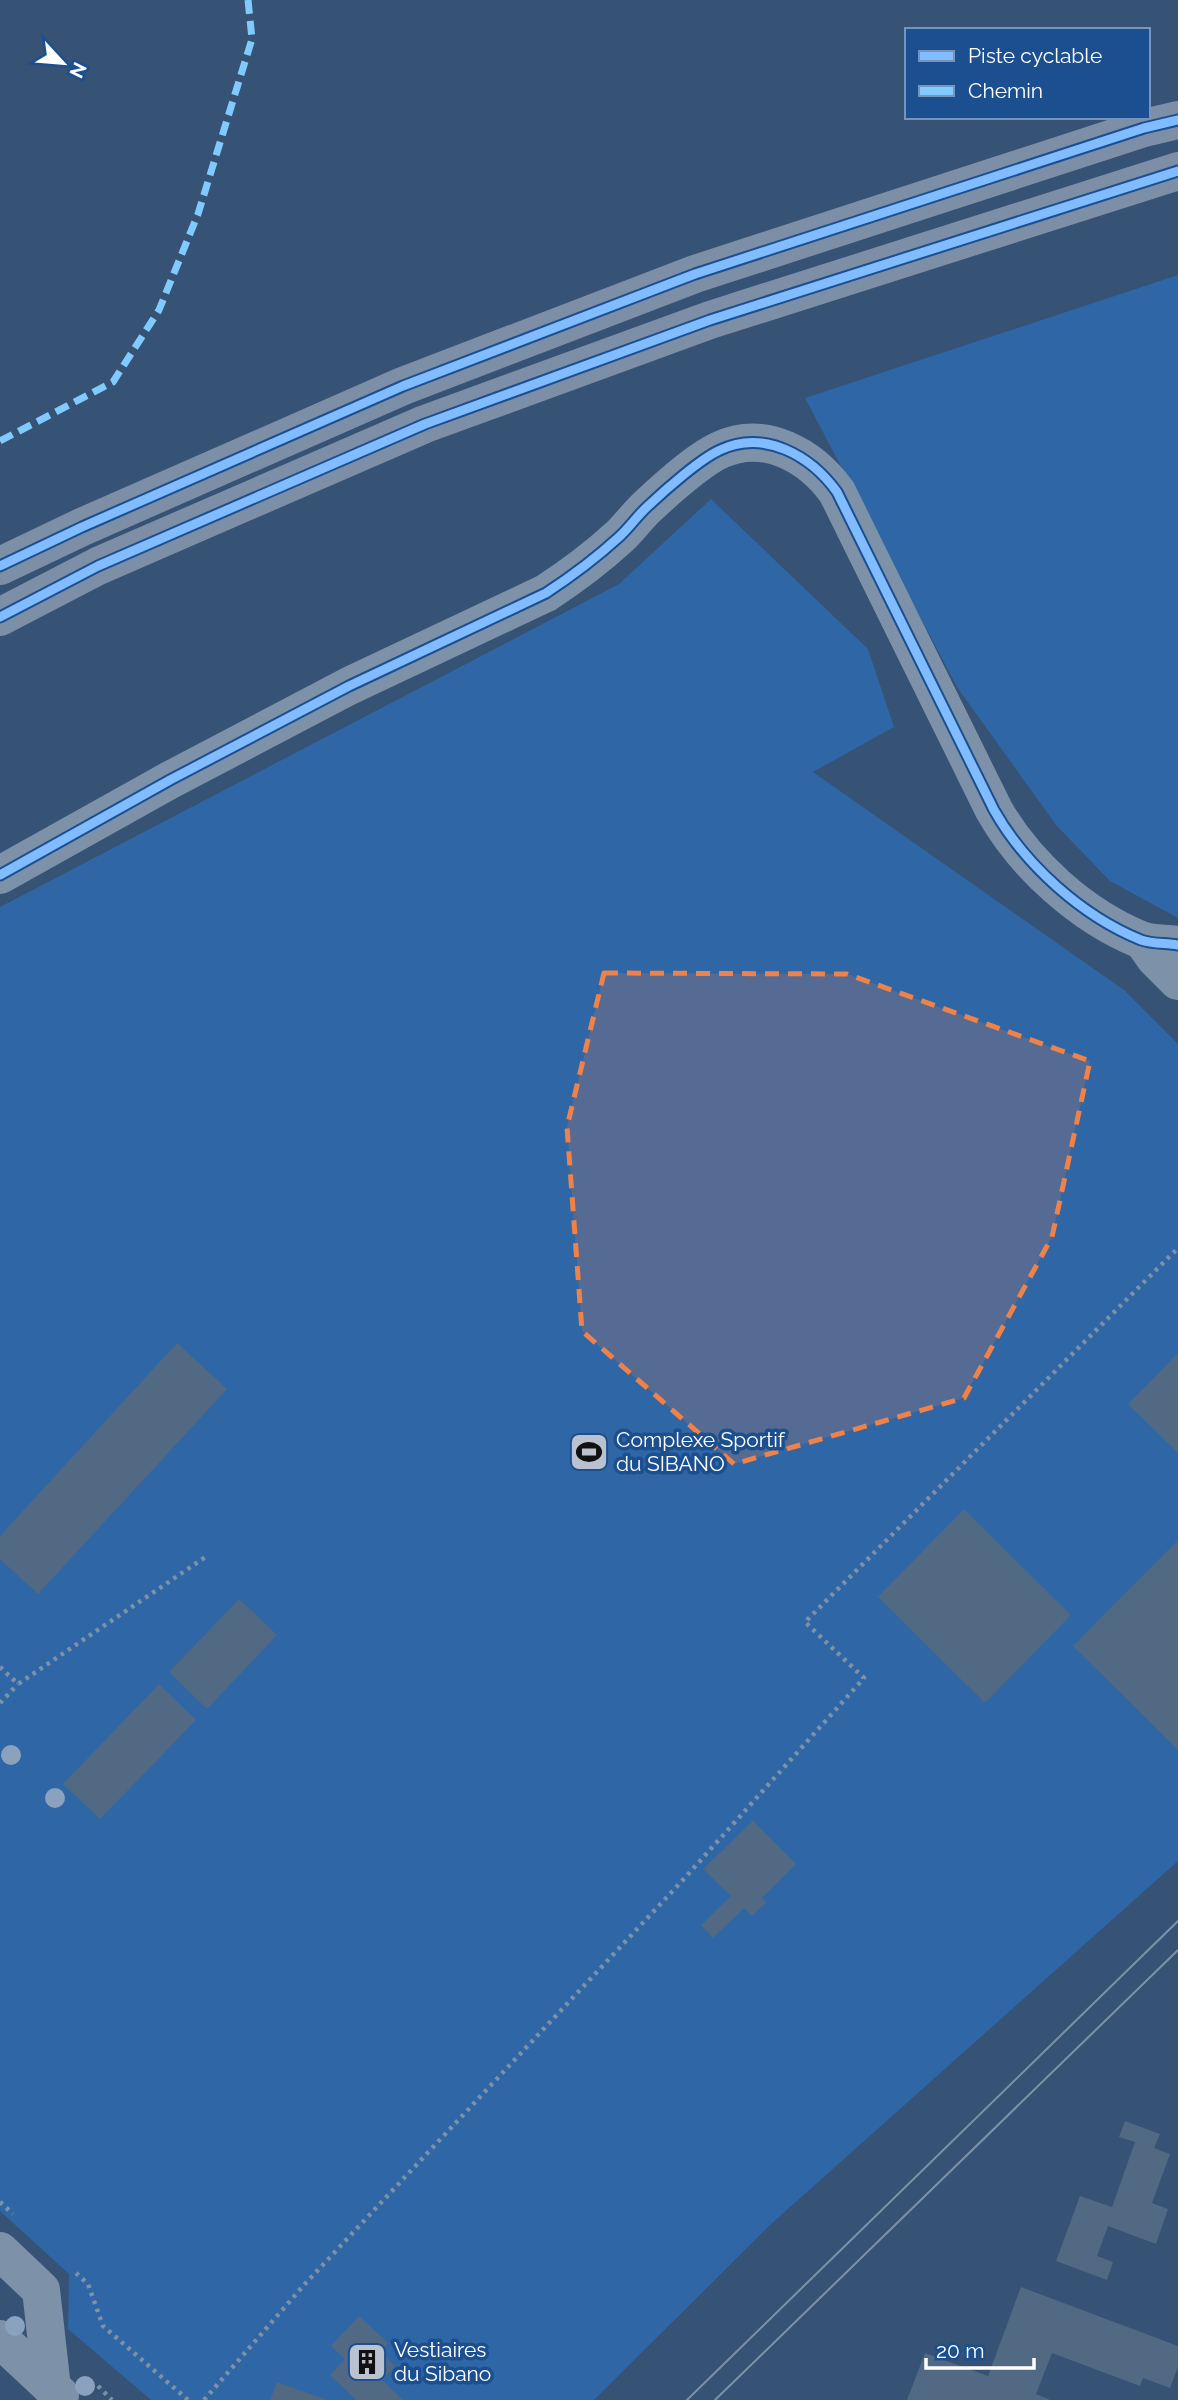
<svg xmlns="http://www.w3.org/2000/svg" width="1178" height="2400" font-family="Raleway,sans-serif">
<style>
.green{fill:#2f66a5}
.building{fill:#526984}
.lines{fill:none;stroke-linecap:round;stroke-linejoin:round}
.path{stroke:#7d92a8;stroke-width:4.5;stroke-dasharray:3.5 5;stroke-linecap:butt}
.minor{stroke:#7d92a8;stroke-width:38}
.major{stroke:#7d8ea7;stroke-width:38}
.tram{stroke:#7e92a7;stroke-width:2}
.quiet{stroke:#80caff;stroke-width:7;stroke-dasharray:14 7;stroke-linecap:butt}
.cycleway-casing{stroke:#1b4f8f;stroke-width:13}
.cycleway{stroke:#80bcff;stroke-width:9}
.tree{fill:#8aa2be}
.marked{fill:#ee8249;fill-opacity:0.2;stroke:#ee8249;stroke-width:5;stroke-dasharray:14 9;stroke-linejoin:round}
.labels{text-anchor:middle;stroke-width:7;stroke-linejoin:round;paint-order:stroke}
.poi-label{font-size:21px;fill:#fff;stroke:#1b4f8f;text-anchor:start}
</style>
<rect width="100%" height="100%" fill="#365274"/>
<g class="green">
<path d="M1178,275V918L1110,881L1056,825L957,687L805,398Z"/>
<path d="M711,499L868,649L894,727L813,772L1124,990L1178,1044V1861L770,2225L594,2400H151L68,2329L69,2274L0,2211V907L619,584Z"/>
</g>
<g class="building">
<path d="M177,1343L227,1389L38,1594L0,1559V1536Z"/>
<path d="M1178,1353V1453L1128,1404Z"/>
<path d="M964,1509L1071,1615L985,1703L878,1597Z"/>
<path d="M1178,1540V1750L1073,1646Z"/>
<path d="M239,1599L277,1635L207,1709L169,1672Z"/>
<path d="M159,1684L196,1720L100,1819L63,1784Z"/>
<path d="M753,1821L796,1864L762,1898L766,1903L752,1916L744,1908L713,1938L701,1925L731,1896L703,1869Z"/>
<path d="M1125,2121L1160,2134L1154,2148L1170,2154L1152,2203L1168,2209L1156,2244L1108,2226L1097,2256L1113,2262L1107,2280L1056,2261L1080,2196L1112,2207L1135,2142L1119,2137Z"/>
<path d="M1021,2287L1178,2346V2367L1170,2388L1143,2378L1140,2386L1052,2353L1036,2394L1050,2400H907L925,2353L988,2376Z"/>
<path d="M359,2316L388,2343L381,2352L395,2366L382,2380L403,2400H356L330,2375L345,2359L331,2346Z"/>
<path d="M277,2382L327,2400H270Z"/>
</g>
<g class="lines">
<g class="path">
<path d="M0,1667L18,1684L207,1556"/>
<path d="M0,1703L18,1684"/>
<path d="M0,2202L13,2214"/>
<path d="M76,2273L88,2284L103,2326L188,2400"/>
<path d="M98,2386L112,2400"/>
<path d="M204,2400L304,2285L682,1881L864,1678L805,1622L1178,1248"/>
</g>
<g class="minor">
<path d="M0,875L170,780L349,686L546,593C572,576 596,558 619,537C629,528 637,516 648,506C665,490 700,459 720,450C765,429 811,456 837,492L994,810C1025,865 1082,916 1141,940C1152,944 1166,943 1178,945"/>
<path d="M1143,941L1155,958L1178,981"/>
<path d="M0,2251L41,2290L52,2388"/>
<path d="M0,2339L60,2395"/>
</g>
<g class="major">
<path d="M0,566L82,527L403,386L695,274L1144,128L1178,120"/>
<path d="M0,617L98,566L425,424L710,320L1178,171"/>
</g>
<g class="tram">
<path d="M687,2400L1178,1921"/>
<path d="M715,2400L1178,1950"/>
</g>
<path class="quiet" d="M0,441L113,382L159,310L198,214L252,39L248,0"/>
<g class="cycleway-casing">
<g id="cycleway">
<path d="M0,566L82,527L403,386L695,274L1144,128L1178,120"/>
<path d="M0,617L98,566L425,424L710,320L1178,171"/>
<path d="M0,875L170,780L349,686L546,593C572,576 596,558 619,537C629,528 637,516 648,506C665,490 700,459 720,450C765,429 811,456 837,492L994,810C1025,865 1082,916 1141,940C1152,944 1166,943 1178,945"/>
</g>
</g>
<use href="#cycleway" class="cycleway"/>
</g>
<g class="tree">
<circle cx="11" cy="1755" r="10"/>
<circle cx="55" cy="1798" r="10"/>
<circle cx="15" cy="2326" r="10"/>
<circle cx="85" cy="2386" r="10"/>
</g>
<path class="marked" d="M604,973L847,974L1090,1061L1052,1237L964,1398L734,1464L582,1331L567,1127Z"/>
<defs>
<g id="stadium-square" transform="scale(2.0125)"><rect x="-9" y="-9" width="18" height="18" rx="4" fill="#b9c2ce" stroke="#1b4f8f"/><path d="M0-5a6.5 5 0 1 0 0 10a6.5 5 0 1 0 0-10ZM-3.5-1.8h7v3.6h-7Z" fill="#111"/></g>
<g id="building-square" transform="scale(2.0125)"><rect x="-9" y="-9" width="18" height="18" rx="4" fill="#b9c2ce" stroke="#1b4f8f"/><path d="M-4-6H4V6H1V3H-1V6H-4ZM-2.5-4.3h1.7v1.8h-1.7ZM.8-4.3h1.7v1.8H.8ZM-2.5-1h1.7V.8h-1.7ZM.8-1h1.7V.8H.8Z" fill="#111"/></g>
</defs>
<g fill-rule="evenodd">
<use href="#stadium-square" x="589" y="1452"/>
<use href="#building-square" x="367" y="2362"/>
</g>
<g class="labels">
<g class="poi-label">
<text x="616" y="1447">Complexe Sportif<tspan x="616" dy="24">du SIBANO</tspan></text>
<text x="394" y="2357">Vestiaires<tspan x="394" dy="24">du Sibano</tspan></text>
</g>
</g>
<rect x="905" y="28" width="245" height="91" fill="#1b4f8f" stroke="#7695bc" stroke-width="2"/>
<rect x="919" y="51" width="35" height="10" fill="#80bcff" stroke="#7695bc" stroke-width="2"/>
<text x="968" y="63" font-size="21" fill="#ffffff">Piste cyclable</text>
<rect x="919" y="86" width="35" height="10" fill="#80caff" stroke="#7695bc" stroke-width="2"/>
<text x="968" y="98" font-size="21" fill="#ffffff">Chemin</text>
<g transform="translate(63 63) rotate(116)" stroke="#1b4f8f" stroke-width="5" paint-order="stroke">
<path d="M0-5L12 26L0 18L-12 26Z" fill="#ffffff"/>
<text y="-10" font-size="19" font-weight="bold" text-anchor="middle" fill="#ffffff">N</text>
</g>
<path d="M926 2358v10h108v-10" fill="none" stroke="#ffffff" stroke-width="3.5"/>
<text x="936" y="2358" font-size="21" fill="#ffffff" stroke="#1b4f8f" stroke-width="5" paint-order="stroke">20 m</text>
</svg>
